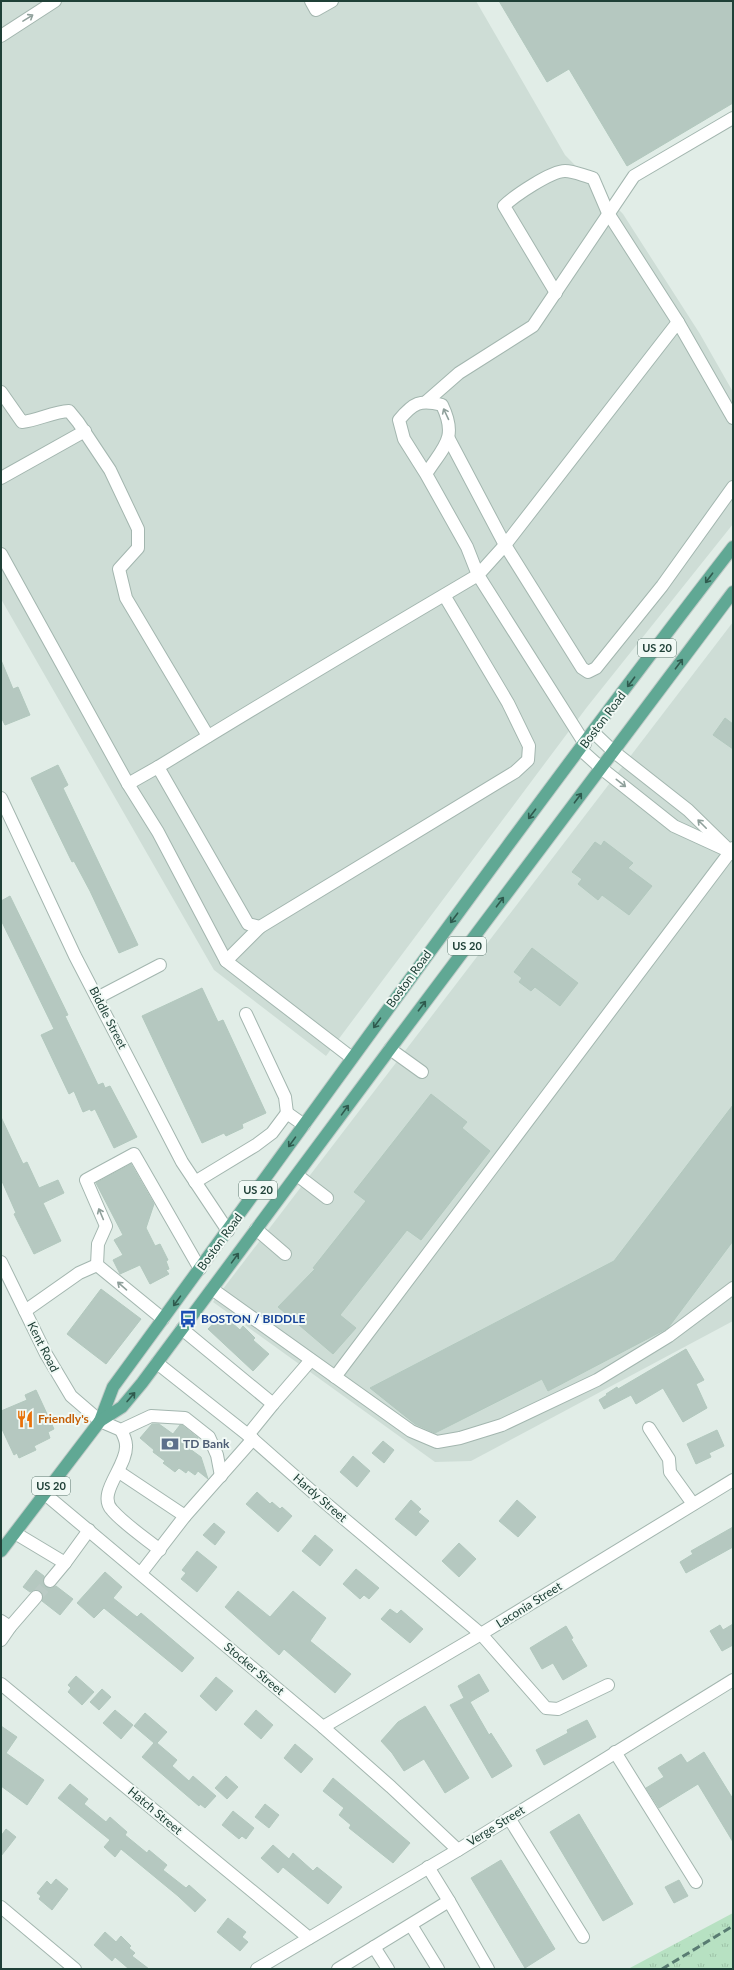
<svg xmlns="http://www.w3.org/2000/svg" width="734" height="1970" font-family="Lato,sans-serif">
<style>
.built{fill:#ceddd6}
.park{fill:url(#park-tufts)}
.building{fill:#b5c8c0;stroke:#b2c8be}
.lines{fill:none;stroke-linecap:round;stroke-linejoin:round}
.minor-tunnel{stroke:#bacac4;stroke-width:12;stroke-dasharray:12 6;stroke-linecap:butt}
.minor-casing{stroke:#a3b6af;stroke-width:14}
.major-casing{stroke:#c0cac7;stroke-width:14}
.minor{stroke:#fff;stroke-width:12}
.major{stroke:#60a894;stroke-width:12}
.rail{stroke:#597c72;stroke-width:3;stroke-dasharray:8 4;stroke-linecap:butt}
.oneway{stroke:#8fa09b}
.oneway2{stroke:#2f5a4e}
.labels{text-anchor:middle;stroke-width:4;stroke-linejoin:round;paint-order:stroke}
.shield{fill:#f1f9f5;stroke:#5e7870;stroke-width:1}
.shield-label{font-size:11px;font-weight:bold;fill:#1f4037}
.street-label{font-size:12px;fill:#1f4037;stroke:#f1f9f5}
.transit-label{font-size:12px;font-weight:bold;fill:#164399;stroke:#f1f9f5;text-anchor:start}
.food-label{font-size:12px;font-weight:bold;fill:#c56008;stroke:#f1f9f5;text-anchor:start}
.service-label{font-size:12px;font-weight:bold;fill:#4e5e75;stroke:#f1f9f5;text-anchor:start}
</style>
<defs>
<pattern id="park-tufts" width="24" height="20" patternUnits="userSpaceOnUse"><rect width="24" height="20" fill="#b7e1c2"/><path d="M3 7l-1-3M5 7V3M7 7l1-3M15 17l-1-3M17 17v-4M19 17l1-3" fill="none" stroke="#9dc2a7"/></pattern>
</defs>
<rect width="100%" height="100%" fill="#e1ede7"/>
<g class="built">
<path d="M1,1H476L565,155L623,214L700,334L733,392V524L587,707L326,1056L214,970L1,599Z"/>
<path d="M733,622V1321L471,1461L435,1462L213,1302Z"/>
</g>
<path class="park" d="M733,1913V1969H628Z"/>
<g class="building">
<path d="M499,1H733V103L627,166L569,69L547,82Z"/>
<path d="M1,660L13,689L18,687L30,715L5,725L1,717Z"/>
<path d="M725,718L733,724V749L713,735Z"/>
<path d="M58,765L68,785L63,788L138,945L119,953L90,891L74,861L72,862L31,778Z"/>
<path d="M604,841L633,863L628,868L652,886L629,915L602,895L598,900L578,884L582,879L572,872L595,842L601,846Z"/>
<path d="M10,896L68,1015L65,1016L98,1085L103,1083L105,1088L110,1086L137,1137L114,1148L95,1109L91,1111L90,1109L83,1112L74,1091L69,1094L41,1035L54,1029L1,920V901Z"/>
<path d="M532,948L578,983L560,1006L535,987L531,991L519,982L522,978L514,972Z"/>
<path d="M202,988L218,1022L223,1020L266,1113L242,1124L243,1128L226,1136L224,1133L202,1143L142,1016Z"/>
<path d="M431,1094L467,1122L462,1128L490,1151L421,1240L407,1230L340,1315L356,1328L333,1354L278,1307L315,1269L313,1268L366,1201L354,1192Z"/>
<path d="M733,1105V1241L668,1328L548,1391L542,1379L435,1433L415,1424L370,1388L614,1261Z"/>
<path d="M1,1117L23,1164L27,1162L39,1188L58,1180L64,1193L43,1203L61,1241L34,1254L14,1214L16,1213L1,1179Z"/>
<path d="M131,1164L154,1204L146,1228L155,1246L160,1244L168,1260L166,1261L169,1269L166,1270L169,1274L150,1284L140,1265L120,1274L113,1260L123,1255L114,1240L123,1235L96,1183Z"/>
<path d="M101,1289L141,1319L106,1364L67,1334Z"/>
<path d="M222,1314L240,1330L243,1326L255,1338L253,1340L269,1354L253,1371L208,1329Z"/>
<path d="M686,1349L704,1380L696,1384L707,1408L683,1422L663,1388L636,1404L631,1395L604,1409L599,1400L607,1395L606,1394L617,1387L618,1389Z"/>
<path d="M36,1390L54,1429L48,1432L50,1438L34,1446L36,1450L19,1458L17,1453L14,1455L1,1427V1411L27,1400L25,1395Z"/>
<path d="M152,1424H159L173,1434L180,1425H182L198,1438L190,1449L201,1457L208,1479L198,1471L195,1475L188,1470L186,1473L179,1468L175,1472L163,1463L165,1461L153,1452L154,1450L140,1438Z"/>
<path d="M717,1430L724,1446L709,1453L711,1457L696,1464L687,1444Z"/>
<path d="M383,1441L394,1450L384,1463L372,1453Z"/>
<path d="M353,1456L370,1471L357,1487L340,1472Z"/>
<path d="M257,1492L270,1504L272,1502L280,1509L282,1507L292,1516L278,1532L246,1504Z"/>
<path d="M411,1500L421,1509L418,1512L429,1521L416,1536L395,1519Z"/>
<path d="M517,1500L536,1517L518,1537L499,1521Z"/>
<path d="M214,1523L225,1532L215,1545L203,1535Z"/>
<path d="M733,1527V1547L686,1573L680,1562L693,1554L691,1551Z"/>
<path d="M315,1535L333,1550L320,1566L302,1551Z"/>
<path d="M459,1543L476,1559L459,1577L442,1561Z"/>
<path d="M197,1551L217,1567L197,1592L181,1579L186,1573L182,1570Z"/>
<path d="M356,1569L379,1588L369,1599L364,1595L360,1599L343,1584Z"/>
<path d="M36,1570L44,1576L43,1583L46,1587L52,1588L56,1586L73,1599L60,1615L42,1601L43,1595L41,1591L34,1590L30,1592L23,1587Z"/>
<path d="M105,1572L122,1587L113,1598L137,1617L141,1613L194,1658L182,1672L104,1608L94,1618L77,1603Z"/>
<path d="M238,1591L270,1617L293,1591L326,1618L310,1641L351,1674L335,1693L284,1649L279,1655L225,1607Z"/>
<path d="M390,1609L397,1614L401,1610L423,1629L410,1643L381,1619Z"/>
<path d="M733,1624V1645L722,1651L710,1631L720,1625L723,1630Z"/>
<path d="M566,1626L573,1638L571,1639L587,1666L563,1680L553,1663L542,1669L530,1648Z"/>
<path d="M479,1674L489,1691L470,1702L489,1735L491,1733L512,1766L492,1778L450,1705L464,1698L458,1686Z"/>
<path d="M76,1676L94,1692L82,1705L68,1692L71,1688L68,1685Z"/>
<path d="M216,1677L233,1691L216,1711L200,1696Z"/>
<path d="M102,1689L111,1697L99,1710L90,1702Z"/>
<path d="M425,1706L469,1778L445,1793L424,1759L404,1771L392,1753L381,1741L398,1722Z"/>
<path d="M115,1710L133,1725L121,1739L103,1723Z"/>
<path d="M256,1710L273,1725L261,1739L244,1724Z"/>
<path d="M145,1713L167,1732L157,1743L177,1760L172,1766L189,1781L193,1776L216,1796L205,1808L200,1804L199,1806L142,1757L154,1743L134,1726Z"/>
<path d="M587,1720L596,1737L544,1765L536,1750L568,1733L567,1730Z"/>
<path d="M1,1726L17,1737L6,1753L44,1780L27,1805L1,1786Z"/>
<path d="M295,1744L313,1759L301,1773L284,1758Z"/>
<path d="M704,1752L733,1799V1842L698,1784L659,1808L646,1788L664,1777L658,1768L681,1754L687,1763Z"/>
<path d="M226,1776L238,1787L227,1799L215,1788Z"/>
<path d="M333,1778L410,1843L393,1863L349,1828L351,1825L339,1815L344,1808L323,1791Z"/>
<path d="M70,1784L88,1799L84,1804L106,1822L110,1817L127,1832L125,1835L147,1853L149,1850L167,1865L163,1870L186,1888L189,1885L206,1900L195,1912L178,1896L121,1849L115,1857L104,1847L110,1840L58,1798Z"/>
<path d="M265,1804L279,1815L269,1828L255,1817Z"/>
<path d="M233,1811L254,1828L246,1839L242,1836L239,1839L222,1825Z"/>
<path d="M579,1814L633,1904L603,1921L550,1832Z"/>
<path d="M6,1829L16,1837L1,1856V1836Z"/>
<path d="M273,1845L289,1859L293,1853L313,1871L317,1867L342,1887L328,1904L283,1867L278,1873L261,1858Z"/>
<path d="M501,1860L555,1949L525,1968L471,1878Z"/>
<path d="M56,1879L68,1889L52,1910L39,1899L41,1896L37,1893L47,1881L51,1885Z"/>
<path d="M679,1880L688,1896L674,1903L665,1887Z"/>
<path d="M228,1918L246,1932L242,1937L248,1942L240,1951L217,1932Z"/>
<path d="M105,1932L116,1942L121,1936L131,1946L129,1948L135,1953L132,1956L149,1969H129L115,1957L112,1961L94,1945Z"/>
</g>
<g class="lines">
<path class="minor-tunnel" d="M36,1597L50,1581"/>
<g class="minor-casing">
<g id="minor">
<path d="M311,1L316,10L332,1"/>
<path d="M1,36L55,1"/>
<path d="M556,293L504,206C514,196 551,171 565,171C574,171 584,176 593,178L608,213L678,322"/>
<path d="M1,392L22,422C38,420 53,412 69,411L78,422L110,470L138,529V548L119,569L126,598L208,736"/>
<path d="M427,401L459,373L533,326L634,176L733,118"/>
<path d="M449,439L505,545L582,668L588,672L596,668L662,586L733,487"/>
<path d="M426,474C444,446 458,438 442,405C420,399 413,403 399,420L404,439L426,474L467,547L478,575C371,638 264,702 158,767L248,924L260,927L515,772L528,760L529,746L508,703L444,595"/>
<path d="M1,478L85,431"/>
<path d="M1,554L128,784"/>
<path d="M593,732L613,751L688,810L733,854"/>
<path d="M585,744L478,575L505,545L678,322L733,418"/>
<path d="M580,749L601,768L674,826L722,848"/>
<path d="M158,767L128,784L158,832L226,961"/>
<path d="M1,798L75,956L182,1162L228,1231"/>
<path d="M260,927L226,961L352,1058"/>
<path d="M97,998L160,965"/>
<path d="M246,1014L285,1097L287,1113"/>
<path d="M390,1049L422,1072"/>
<path d="M297,1175L327,1198"/>
<path d="M195,1182L256,1145L272,1133L287,1113L304,1125"/>
<path d="M256,1229L285,1254"/>
<path d="M1,1262L46,1354L71,1396L100,1421L121,1430L151,1416L185,1418L209,1437L217,1455L221,1476"/>
<path d="M212,1289L411,1431L437,1442L460,1438L502,1425L597,1380L669,1336L733,1288"/>
<path d="M25,1311L79,1273L97,1265"/>
<path d="M163,1319L97,1265L98,1244L106,1226L86,1180L134,1154L200,1269"/>
<path d="M182,1329L273,1404L248,1435"/>
<path d="M157,1363L248,1435L316,1495L481,1634L546,1708L558,1709L608,1685"/>
<path d="M335,1377L733,848"/>
<path d="M273,1404L311,1360"/>
<path d="M649,1428L669,1459L670,1472L693,1504"/>
<path d="M121,1430C123,1434 126,1440 126,1445C128,1466 96,1493 112,1510C124,1524 145,1538 160,1550"/>
<path d="M119,1472L185,1516"/>
<path d="M45,1494L323,1727L391,1787L458,1850"/>
<path d="M15,1533L65,1563L89,1530"/>
<path d="M141,1573L185,1516L253,1439"/>
<path d="M50,1581L65,1563"/>
<path d="M1,1621L10,1627L1,1640"/>
<path d="M10,1627L36,1597"/>
<path d="M1,1684L309,1938"/>
<path d="M323,1727L481,1634L733,1480"/>
<path d="M615,1752L696,1882"/>
<path d="M509,1818L583,1937"/>
<path d="M449,1901L488,1969"/>
<path d="M1,1907L75,1969"/>
<path d="M411,1925L438,1969"/>
<path d="M374,1947L388,1969"/>
<path d="M257,1969L458,1850L733,1680"/>
<path d="M338,1969L449,1901L428,1867"/>
</g>
</g>
<g class="major-casing">
<g id="major">
<path d="M100,1421L113,1387C319,1106 520,822 733,547"/>
<path d="M1,1551L100,1421L122,1407L142,1383L390,1049L733,592"/>
</g>
</g>
<use href="#minor" class="minor"/>
<use href="#major" class="major"/>
<path class="rail" d="M662,1969L733,1926"/>
</g>
<defs><path id="oneway-shaft" d="M-6 0H5M1.5-3L5.5 0L1.5 3" fill="none" stroke-width="1.6" stroke-linecap="round" stroke-linejoin="round"/></defs>
<g class="oneway">
<use href="#oneway-shaft" transform="translate(28 18) rotate(-32)"/>
<use href="#oneway-shaft" transform="translate(446 414) rotate(-115)"/>
<use href="#oneway-shaft" transform="translate(621 783) rotate(38)"/>
<use href="#oneway-shaft" transform="translate(702 824) rotate(-135)"/>
<use href="#oneway-shaft" transform="translate(101 1214) rotate(-113)"/>
<use href="#oneway-shaft" transform="translate(122 1286) rotate(-139)"/>
</g>
<g class="oneway2">
<use href="#oneway-shaft" transform="translate(709 578) rotate(127)"/>
<use href="#oneway-shaft" transform="translate(679 664) rotate(-53)"/>
<use href="#oneway-shaft" transform="translate(631 682) rotate(127)"/>
<use href="#oneway-shaft" transform="translate(578 798) rotate(-53)"/>
<use href="#oneway-shaft" transform="translate(532 814) rotate(127)"/>
<use href="#oneway-shaft" transform="translate(500 902) rotate(-53)"/>
<use href="#oneway-shaft" transform="translate(454 918) rotate(127)"/>
<use href="#oneway-shaft" transform="translate(422 1006) rotate(-53)"/>
<use href="#oneway-shaft" transform="translate(377 1023) rotate(126)"/>
<use href="#oneway-shaft" transform="translate(345 1110) rotate(-54)"/>
<use href="#oneway-shaft" transform="translate(292 1142) rotate(126)"/>
<use href="#oneway-shaft" transform="translate(235 1258) rotate(-54)"/>
<use href="#oneway-shaft" transform="translate(177 1301) rotate(126)"/>
<use href="#oneway-shaft" transform="translate(131 1397) rotate(-49)"/>
</g>
<defs>
<g id="bus-bare" transform="scale(1.38)"><path d="M-5-6H5V4H4V6H2V4H-2V6H-4V4H-5ZM-3.5-4V0h7V-4ZM-3.5 1.2v1.5H-2V1.2ZM2 1.2v1.5H3.5V1.2Z" fill="#1a4fb4" stroke="#f1f9f5" stroke-width="2.5" paint-order="stroke"/></g>
<g id="restaurant-bare" transform="scale(1.38)"><path d="M-5-6h1v4h1v-4h1v4h1v-4h1v5L-1.5 .5V6h-2V.5L-5-1ZM5-6V6H3V1.5H1.5Q1.5-4 5-6Z" fill="#e8710a" stroke="#f1f9f5" stroke-width="2.5" paint-order="stroke"/></g>
<g id="bank-bare" transform="scale(1.38)"><path d="M-6-4H6V4H-6ZM0-2.3a2.3 2.3 0 1 0 0 4.6a2.3 2.3 0 1 0 0-4.6Z" fill="#5c6f8a" stroke="#f1f9f5" stroke-width="2.5" paint-order="stroke"/></g>
</defs>
<g fill-rule="evenodd">
<use href="#bus-bare" x="188" y="1319"/>
<use href="#restaurant-bare" x="25" y="1419"/>
<use href="#bank-bare" x="170" y="1444"/>
</g>
<g class="labels">
<g class="shield">
<rect x="638" y="639" width="38" height="18" rx="3"/>
<rect x="448" y="937" width="38" height="18" rx="3"/>
<rect x="239" y="1181" width="38" height="18" rx="3"/>
<rect x="32" y="1477" width="38" height="18" rx="3"/>
</g>
<g class="shield-label">
<text x="657" y="652">US 20</text>
<text x="467" y="950">US 20</text>
<text x="258" y="1194">US 20</text>
<text x="51" y="1490">US 20</text>
</g>
<g class="street-label">
<text transform="translate(603 720) rotate(-53)" y="4">Boston Road</text>
<text transform="translate(409 979) rotate(-54)" y="4">Boston Road</text>
<text transform="translate(108 1018) rotate(63)" y="4">Biddle Street</text>
<text transform="translate(220 1242) rotate(-54)" y="4">Boston Road</text>
<text transform="translate(43 1347) rotate(63)" y="4">Kent Road</text>
<text transform="translate(320 1498) rotate(41)" y="4">Hardy Street</text>
<text transform="translate(529 1605) rotate(-32)" y="4">Laconia Street</text>
<text transform="translate(254 1669) rotate(40)" y="4">Stocker Street</text>
<text transform="translate(155 1811) rotate(40)" y="4">Hatch Street</text>
<text transform="translate(496 1826) rotate(-32)" y="4">Verge Street</text>
</g>
<g class="transit-label">
<text x="201" y="1323">BOSTON / BIDDLE</text>
</g>
<g class="food-label">
<text x="38" y="1423">Friendly's</text>
</g>
<g class="service-label">
<text x="183" y="1448">TD Bank</text>
</g>
</g>
<rect width="734" height="1970" fill="none" stroke="#1f4037" stroke-width="4"/>
</svg>
